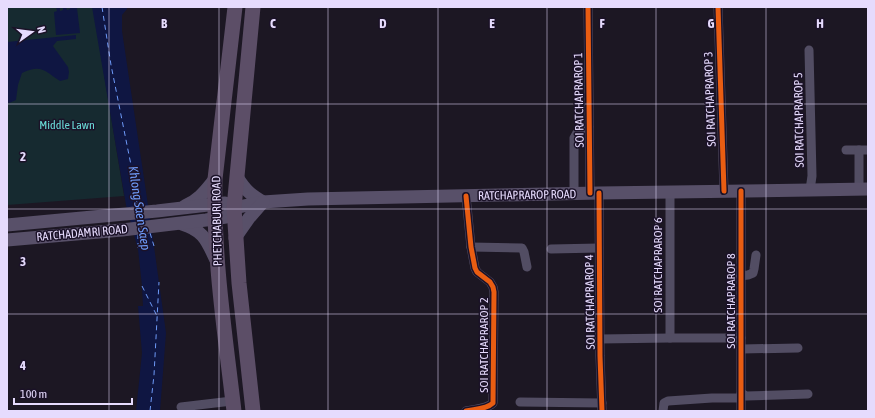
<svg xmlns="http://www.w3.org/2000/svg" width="875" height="418" font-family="'Asap Condensed',sans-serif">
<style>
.green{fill:#162a30}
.water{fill:#0f1642}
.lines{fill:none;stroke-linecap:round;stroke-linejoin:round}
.ferry{stroke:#6e9af8;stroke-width:1;stroke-dasharray:5 4;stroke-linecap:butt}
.minor{stroke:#524d63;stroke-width:9}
.secondary{stroke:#585069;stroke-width:13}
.primary{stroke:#5c4e67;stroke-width:15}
.cycleway-casing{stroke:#1b1228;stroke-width:8}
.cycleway{stroke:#e95d12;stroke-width:5}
.grid{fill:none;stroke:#e6dbfd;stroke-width:1;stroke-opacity:0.55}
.labels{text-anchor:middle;stroke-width:3;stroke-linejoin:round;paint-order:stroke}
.street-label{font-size:12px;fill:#e6dbfd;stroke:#1b1228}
.park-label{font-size:12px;fill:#69dbd7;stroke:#1b1228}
.water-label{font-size:13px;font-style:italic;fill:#6e9af8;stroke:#1b1228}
.grid-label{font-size:13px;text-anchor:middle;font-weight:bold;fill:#e6dbfd;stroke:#1b1228;stroke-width:3;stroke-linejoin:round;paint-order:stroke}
</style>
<rect width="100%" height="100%" fill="#1c1723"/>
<path class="green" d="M7,7H93L124,196L7,205Z"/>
<g class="water">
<path d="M56,7H60V11L63,10V7H66L67,10L70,9V7H74V8H77L80,33L56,35L54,12L57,11Z"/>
<path d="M92,7H127V9L122,15V31L152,232L166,333L160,411H136L142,353L138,306H143L142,286L138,249L126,205Z"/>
<path d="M76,35V39L57,41L53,46L68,67L69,72L68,79L60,81C44,71 42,64 22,73L18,85L16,100L9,103L7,102V42Z"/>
</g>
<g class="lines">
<g class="ferry">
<path d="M102,7L111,65L136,190L141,205"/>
<path d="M136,192L137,207"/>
<path d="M150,233L154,246"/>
<path d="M138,234V249"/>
<path d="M142,286L157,316"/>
<path d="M150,411L154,375L159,282"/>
</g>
<g class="minor">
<path d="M588,7L590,193"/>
<path d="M718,7L724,191"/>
<path d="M809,50L812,176L810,190"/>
<path d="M846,150H859"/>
<path d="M859,189V150H868"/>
<path d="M741,191V411"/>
<path d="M574,193V138C577,131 581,128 589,127"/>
<path d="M599,193L600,356L602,411"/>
<path d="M466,196L471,247L475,268L477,272L490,282L493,287L494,292L493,403C487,409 475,409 466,411"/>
<path d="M471,247L522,248L524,252L527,267"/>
<path d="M551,249L599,248"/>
<path d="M740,276L748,275L753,273L754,269L756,255"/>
<path d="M670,338V192"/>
<path d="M600,339L670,338H741"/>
<path d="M742,349L798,348"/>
<path d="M741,394H743L746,396L808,394"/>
<path d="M520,402L602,403"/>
<path d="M181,407L232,401"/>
<path d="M663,411L664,403L668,401L712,398H741"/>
</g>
<g class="secondary">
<path d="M237,177C246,191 250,194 263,202"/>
<path d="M185,206C200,199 205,191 215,179"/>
<path d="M234,208L263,202L308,199L599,193L810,190L868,189"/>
<path d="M182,224C205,231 207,242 217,262"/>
<path d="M7,225L157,211L225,203L234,208"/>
<path d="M235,238L249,218L263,202"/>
<path d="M7,240L122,230L206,220L226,217L234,208"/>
</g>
<g class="primary">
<path d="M234,411C225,334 213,256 215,179L235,7"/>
<path d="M253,411L239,283L234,208L253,7"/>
</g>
<g class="cycleway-casing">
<g id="cycleway">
<path d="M588,7L590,193"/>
<path d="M718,7L724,191"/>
<path d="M741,191V411"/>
<path d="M599,193L600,356L602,411"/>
<path d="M466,196L471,247L475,268L477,272L490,282L493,287L494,292L493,403C487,409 475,409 466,411"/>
</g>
</g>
<use href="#cycleway" class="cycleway"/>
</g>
<path class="grid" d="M109,7V411M219,7V411M328,7V411M438,7V411M547,7V411M656,7V411M766,7V411M7,104H868M7,209H868M7,314H868"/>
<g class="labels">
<g class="street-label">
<text transform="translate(710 99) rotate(-92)" y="4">SOI RATCHAPRAROP 3</text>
<text transform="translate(579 100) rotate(-91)" y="4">SOI RATCHAPRAROP 1</text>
<text transform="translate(799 120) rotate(-91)" y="4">SOI RATCHAPRAROP 5</text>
<text transform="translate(527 195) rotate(-1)" y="4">RATCHAPRAROP ROAD</text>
<text transform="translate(217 221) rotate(-91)" y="4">PHETCHABURI ROAD</text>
<text transform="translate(82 233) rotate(-5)" y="4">RATCHADAMRI ROAD</text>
<text transform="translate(658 265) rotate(-90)" y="4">SOI RATCHAPRAROP 6</text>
<text transform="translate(731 301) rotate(-90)" y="4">SOI RATCHAPRAROP 8</text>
<text transform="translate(590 302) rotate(-91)" y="4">SOI RATCHAPRAROP 4</text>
<text transform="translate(484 345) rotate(-90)" y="4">SOI RATCHAPRAROP 2</text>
</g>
<g class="park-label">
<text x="67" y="129">Middle Lawn</text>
</g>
<g class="water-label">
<text transform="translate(140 208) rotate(81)" y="5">Khlong Saen Saep</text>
</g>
</g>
<g class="grid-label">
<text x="164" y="28">B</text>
<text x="273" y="28">C</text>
<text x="383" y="28">D</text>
<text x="492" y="28">E</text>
<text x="602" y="28">F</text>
<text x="711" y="28">G</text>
<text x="820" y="28">H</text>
<text x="23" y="161">2</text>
<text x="23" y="266">3</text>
<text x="23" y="370">4</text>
</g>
<rect width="875" height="418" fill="none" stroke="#e6dbfd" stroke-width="16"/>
<g transform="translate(32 32) rotate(76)" stroke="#1b1228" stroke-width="3" paint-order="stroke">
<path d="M0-3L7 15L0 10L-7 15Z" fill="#e6dbfd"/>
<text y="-6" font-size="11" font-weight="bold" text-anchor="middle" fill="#e6dbfd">N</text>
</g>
<path d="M14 398v6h118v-6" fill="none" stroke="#e6dbfd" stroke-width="2"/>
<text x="20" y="398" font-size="12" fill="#e6dbfd" stroke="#1b1228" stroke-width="3" paint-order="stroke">100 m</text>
</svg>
